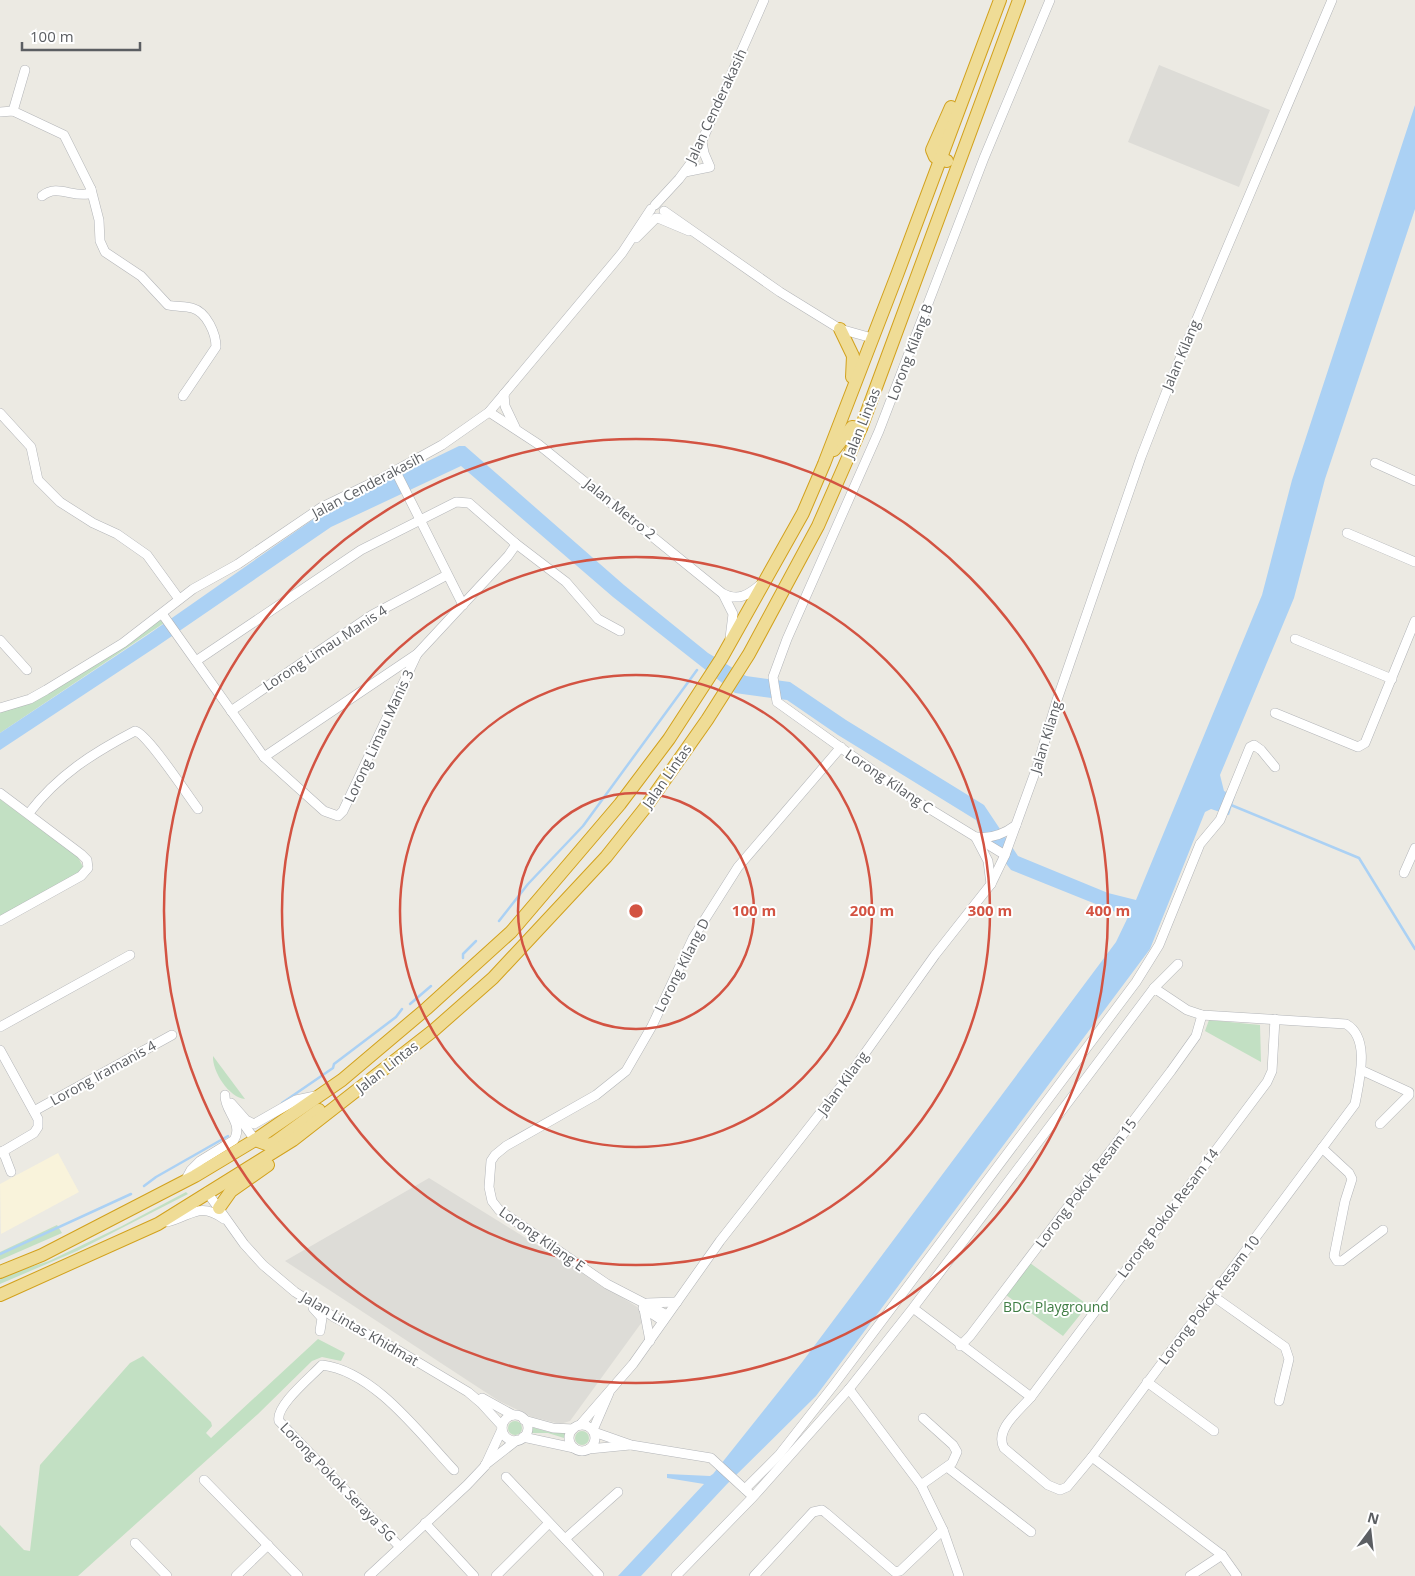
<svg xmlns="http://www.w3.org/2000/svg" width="1415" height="1576" font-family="'Open Sans',sans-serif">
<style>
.commercial{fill:#f9f3db}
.industrial{fill:#dddcd7}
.green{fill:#c2e0c3}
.water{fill:#abd1f4}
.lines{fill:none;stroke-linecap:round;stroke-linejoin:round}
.stream{stroke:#abd1f4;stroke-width:2.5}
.minor-casing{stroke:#b3b5b8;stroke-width:10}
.highway-casing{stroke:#d2a11c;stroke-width:14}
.minor{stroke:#fff;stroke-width:9}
.highway{stroke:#efdc96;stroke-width:12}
.ring{fill:none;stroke:#d35342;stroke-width:2.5}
.labels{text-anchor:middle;stroke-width:4;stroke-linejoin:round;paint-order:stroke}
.street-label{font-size:14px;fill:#5b5e62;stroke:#fff}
.park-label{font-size:14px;fill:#3f7d44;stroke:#fff}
.centre{fill:#d35342;stroke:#fff;stroke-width:2.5}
.ring-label{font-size:15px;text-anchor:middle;font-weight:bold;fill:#d35342;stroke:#fff;stroke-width:4;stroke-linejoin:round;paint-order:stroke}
</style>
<rect width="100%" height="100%" fill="#eceae3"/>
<path class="commercial" d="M58,1153L79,1192L1,1234L0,1184Z"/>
<g class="industrial">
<path d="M1159,65L1270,110L1239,187L1128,142Z"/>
<path d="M429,1178L639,1308L642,1322L570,1421L560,1424L532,1417L499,1401L285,1261Z"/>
</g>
<g class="green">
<path d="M160,620L164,623L0,733V712L29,704L118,649Z"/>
<path d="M0,799L78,857L83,867L80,872L0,916Z"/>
<path d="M1209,1020L1260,1025L1261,1062L1205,1031Z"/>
<path d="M213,1056L245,1099C229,1098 212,1071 213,1056Z"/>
<path d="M186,1192L188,1194L77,1251L0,1284V1277L49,1261L122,1226Z"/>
<path d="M57,1225L62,1233L0,1260V1252Z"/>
<path d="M1030,1263L1088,1305L1063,1336L1006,1295Z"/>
<path d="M318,1339L345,1353L341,1361L322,1357L312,1361L258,1414L78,1576H0V1525L24,1550L30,1551L40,1465L130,1363L143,1356L211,1422L212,1426L206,1433L211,1438Z"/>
<circle cx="515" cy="1428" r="7"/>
<path d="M531,1427L549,1432L566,1433L564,1438L548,1433H530Z"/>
<circle cx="582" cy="1438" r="7"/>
</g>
<path class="water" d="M1415,105V209L1325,479L1294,598L1220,775L1224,791L1235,796L1229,815L1211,809L1205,812L1150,949L816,1396L727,1484L641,1576H618L704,1484L667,1478V1474L710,1476L713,1474L803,1361L1116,942L1128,917L1011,870L979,829L976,820L838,735L787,700L735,693L613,597L461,466L331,527L156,647L0,750V733L149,634L325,511L459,446H465L624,585L708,653L746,676L790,682L846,720L984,805L1018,856L1108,893L1136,900L1262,595L1292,480Z"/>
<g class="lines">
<g class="stream">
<path d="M1231,805L1359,858L1415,949"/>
<path d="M499,921L528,884L583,826L697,670"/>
<path d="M463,958V954L476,941"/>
<path d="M410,1004L431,986"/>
<path d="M282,1103L333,1068L334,1064L396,1017L402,1009"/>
<path d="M144,1186L156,1177L228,1136"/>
<path d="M0,1254L131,1194"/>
</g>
<g class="minor-casing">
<g id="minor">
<path d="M13,111L25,70"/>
<path d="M0,112L13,111L64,135L91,189L99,220L100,241L105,252L141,276L168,305C176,307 185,306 192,308C207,312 216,334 216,347L183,396"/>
<path d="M685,172L710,167L704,153L702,142"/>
<path d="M42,196C57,184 71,197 88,194L91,189"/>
<path d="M655,205L679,179L694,159L764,0"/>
<path d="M664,211L780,292L840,329L872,338"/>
<path d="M658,218L689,231"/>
<path d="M636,238L656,218"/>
<path d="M504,394L505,406L515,427"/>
<path d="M489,412L538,444L722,593C738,602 748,595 760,585"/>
<path d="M0,413L31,447L38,480L60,502L93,523L117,534L147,555L179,599"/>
<path d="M1375,463L1415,481"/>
<path d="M395,470L463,605"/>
<path d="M1347,533L1415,562"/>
<path d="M515,543L566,582L598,619L620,631"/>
<path d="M723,594L733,614L730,638"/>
<path d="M163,615L264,757L324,811L338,816L343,811L417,654"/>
<path d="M1295,639L1392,679"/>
<path d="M0,640L27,670"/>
<path d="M196,661L361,550L456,502L469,503L515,543V546L508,556L417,654L264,757"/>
<path d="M0,708L30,699L46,690L123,643L193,589L238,564L322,507L384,477L442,445L489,412L622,253L651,209"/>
<path d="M231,711L372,615L447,575"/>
<path d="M1275,713L1358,747L1365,743L1415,621"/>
<path d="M0,793L81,854L87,860L88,868L81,876L0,921"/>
<path d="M29,813C58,775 93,753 135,731C147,733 188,796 198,809"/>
<path d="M977,837C992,839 1004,834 1016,825"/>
<path d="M976,838L988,861L991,884"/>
<path d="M1005,855L907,795L777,702L773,677L787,639L879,431L984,158L1050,0"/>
<path d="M1404,873L1415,848"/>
<path d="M1154,988L1178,964"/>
<path d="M0,1027L130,955"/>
<path d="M0,1050L38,1119V1127L34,1133L0,1153"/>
<path d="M1361,1070L1409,1092V1095L1380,1124"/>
<path d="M231,1103L246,1120L254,1124L296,1100L315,1096"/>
<path d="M34,1111L172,1035"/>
<path d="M240,1119L255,1140"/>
<path d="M1322,1148L1349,1173L1352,1179L1345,1201L1334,1256L1337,1261H1342L1383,1230"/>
<path d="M3,1151L11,1172"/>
<path d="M185,1181L191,1170L200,1161L234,1140C244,1123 224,1111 225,1095"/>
<path d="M207,1192L244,1244L263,1265L295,1292L334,1317L396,1349L468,1392L481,1403L502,1426"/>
<path d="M167,1222C192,1216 199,1201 224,1219"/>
<path d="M1213,1296L1285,1347L1289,1359L1279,1401"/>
<path d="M647,1303L677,1302"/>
<path d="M313,1308L322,1318L320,1331"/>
<path d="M643,1308L663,1321"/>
<path d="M644,1309L650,1341"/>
<path d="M667,1315L607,1284L499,1210L492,1201L489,1187L491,1161L495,1155L506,1146L596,1095L626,1071L652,1026L693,938L738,867L841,747"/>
<path d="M960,1346L970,1336L1171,1071L1196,1036L1202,1015"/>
<path d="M1147,1382L1214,1431"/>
<path d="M849,1389L921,1485L943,1530L959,1576"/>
<path d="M1031,1397L1267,1082L1272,1071L1275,1019"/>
<path d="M482,1398L513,1415"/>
<circle cx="515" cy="1428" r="13"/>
<path d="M524,1420L553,1428L573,1429"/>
<circle cx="582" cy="1438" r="13"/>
<path d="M580,1425L633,1364L720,1241L843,1084L935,955L991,884L1005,855L1037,767L1057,700L1141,457L1171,380L1332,0"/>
<path d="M593,1430L609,1393"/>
<path d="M594,1432L631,1445L711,1458L749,1493"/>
<path d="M523,1437L574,1448"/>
<path d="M589,1449L630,1445"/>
<path d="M1092,1457L1222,1555L1237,1576"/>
<path d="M485,1465L517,1440"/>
<path d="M947,1467L1031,1532"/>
<path d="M506,1477L599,1575"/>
<path d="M204,1480L298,1576"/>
<path d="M921,1485L952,1463L957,1452L953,1445L923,1418"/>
<path d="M745,1489L779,1455L833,1386L1136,982L1159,945L1200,844L1220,820L1250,747L1254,745L1261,750L1275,767"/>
<path d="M425,1523L474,1576"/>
<path d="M565,1539L618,1492"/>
<path d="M135,1543L167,1576"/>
<path d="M400,1547L279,1421C275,1406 311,1377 322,1365C374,1371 420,1434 454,1470"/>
<path d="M236,1576L268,1545"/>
<path d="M369,1576L467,1485L485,1466L502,1429"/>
<path d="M496,1576L549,1523"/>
<path d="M676,1576L753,1497L849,1389L913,1308L1154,988L1187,1010L1202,1015L1346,1024C1371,1038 1359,1081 1355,1104L1092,1457L1067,1487L1060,1490L1048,1485L1004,1448C994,1430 1019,1411 1031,1397L913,1308"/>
<path d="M754,1576L813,1512L822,1510L826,1513L895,1572L900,1571L943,1530"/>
<path d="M1190,1576L1222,1555"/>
</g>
</g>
<g class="highway-casing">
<g id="highway">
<path d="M947,161L935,157L932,150L951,107"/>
<path d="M840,329L853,356L852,377"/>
<path d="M834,450L852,427L861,428"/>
<path d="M255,1140L269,1145L275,1142L319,1110"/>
<path d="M219,1208L231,1191L268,1165"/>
<path d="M0,1272L42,1255L195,1176L255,1140L342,1080L426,1009L511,932L620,804L669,739L721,659L803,513L824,464L897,275L1000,0"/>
<path d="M0,1295L158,1224L293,1140L434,1030L493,978L606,857L645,808L707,720L749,654L818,526L861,428L1019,0"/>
</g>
</g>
<use href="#minor" class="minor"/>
<use href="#highway" class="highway"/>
</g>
<g class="ring">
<circle cx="636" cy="911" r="118"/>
<circle cx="636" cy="911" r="236"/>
<circle cx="636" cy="911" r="354"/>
<circle cx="636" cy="911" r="472"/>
</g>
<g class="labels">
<g class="street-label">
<text transform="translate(716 106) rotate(-65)" y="5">Jalan Cenderakasih</text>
<text transform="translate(910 352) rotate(-69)" y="5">Lorong Kilang B</text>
<text transform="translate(1181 355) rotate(-67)" y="5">Jalan Kilang</text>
<text transform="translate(862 423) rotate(-68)" y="5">Jalan Lintas</text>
<text transform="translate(368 485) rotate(-28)" y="5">Jalan Cenderakasih</text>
<text transform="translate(620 509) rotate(39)" y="5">Jalan Metro 2</text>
<text transform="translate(325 648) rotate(-33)" y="5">Lorong Limau Manis 4</text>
<text transform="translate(379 736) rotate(-65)" y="5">Lorong Limau Manis 3</text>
<text transform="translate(1046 737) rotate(-73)" y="5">Jalan Kilang</text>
<text transform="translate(667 776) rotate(-55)" y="5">Jalan Lintas</text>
<text transform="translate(889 781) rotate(34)" y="5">Lorong Kilang C</text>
<text transform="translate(682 965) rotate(-63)" y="5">Lorong Kilang D</text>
<text transform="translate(387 1067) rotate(-38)" y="5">Jalan Lintas</text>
<text transform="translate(103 1073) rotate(-29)" y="5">Lorong Iramanis 4</text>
<text transform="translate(843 1083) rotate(-54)" y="5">Jalan Kilang</text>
<text transform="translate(1086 1183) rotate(-53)" y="5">Lorong Pokok Resam 15</text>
<text transform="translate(1168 1213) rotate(-53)" y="5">Lorong Pokok Resam 14</text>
<text transform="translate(542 1239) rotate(35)" y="5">Lorong Kilang E</text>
<text transform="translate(1209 1300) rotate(-53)" y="5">Lorong Pokok Resam 10</text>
<text transform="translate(360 1329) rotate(30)" y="5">Jalan Lintas Khidmat</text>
<text transform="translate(338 1482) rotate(46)" y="5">Lorong Pokok Seraya 5G</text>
</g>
<g class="park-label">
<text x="1056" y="1312">BDC Playground</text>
</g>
</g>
<circle cx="636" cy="911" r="8" class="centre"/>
<g class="ring-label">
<text x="754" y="916">100 m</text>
<text x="872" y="916">200 m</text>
<text x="990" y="916">300 m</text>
<text x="1108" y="916">400 m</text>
</g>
<g transform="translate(1370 1531) rotate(15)" stroke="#ffffff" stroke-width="4" paint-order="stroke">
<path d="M0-4L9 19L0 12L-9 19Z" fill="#5b5e62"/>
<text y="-8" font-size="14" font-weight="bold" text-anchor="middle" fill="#5b5e62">N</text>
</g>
<path d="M22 42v8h118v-8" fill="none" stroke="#5b5e62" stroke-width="2.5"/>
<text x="30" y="42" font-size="15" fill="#5b5e62" stroke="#ffffff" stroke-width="4" paint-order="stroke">100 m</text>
</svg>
